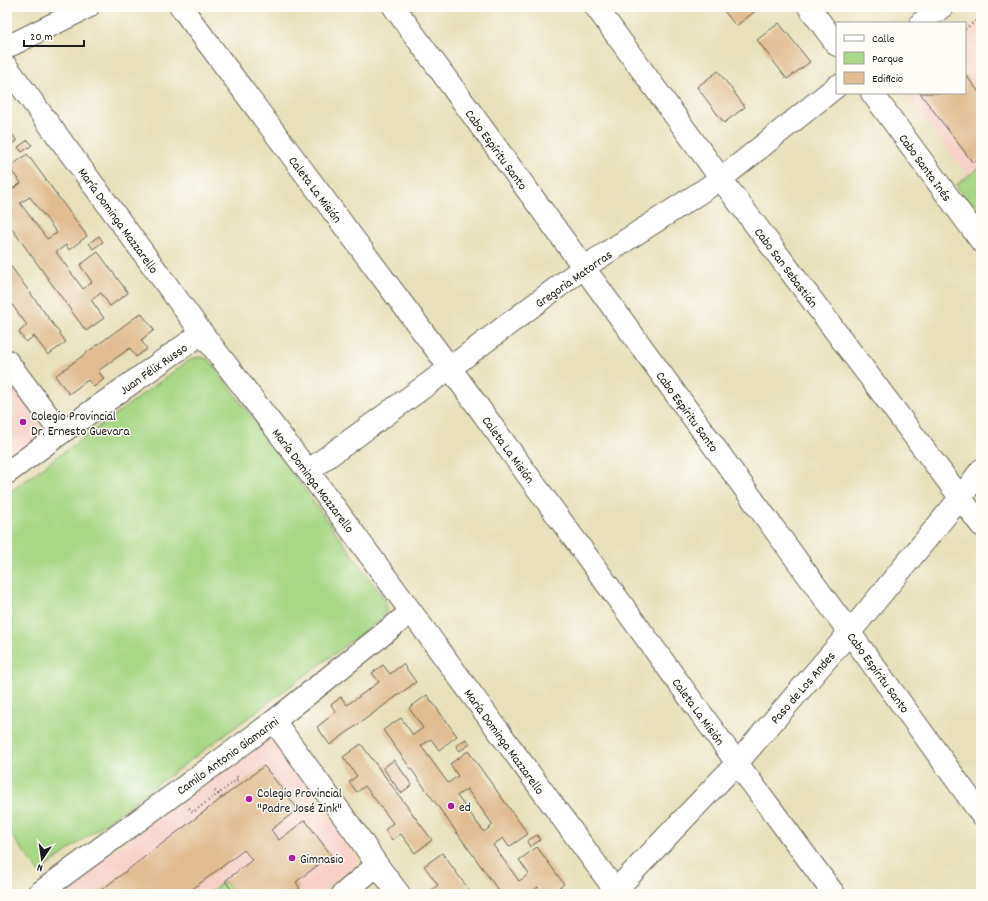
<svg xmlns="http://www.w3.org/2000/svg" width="988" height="901" font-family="Dekko,sans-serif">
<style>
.built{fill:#f7d1c8}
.green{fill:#a8d785;stroke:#627a50}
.building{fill:#e0bc90;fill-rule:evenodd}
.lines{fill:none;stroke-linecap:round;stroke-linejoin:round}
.minor-casing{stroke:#636153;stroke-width:24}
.path{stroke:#636153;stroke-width:2.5;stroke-dasharray:1 3;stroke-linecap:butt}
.minor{stroke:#fff;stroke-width:22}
.poi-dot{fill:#b5179e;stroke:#fdfcf7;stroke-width:1.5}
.labels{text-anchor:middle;stroke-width:3;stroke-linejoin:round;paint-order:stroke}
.street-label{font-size:13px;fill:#1c1c1c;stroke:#fdfcf7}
.poi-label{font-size:13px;fill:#1c1c1c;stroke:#fdfcf7;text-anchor:start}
</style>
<rect width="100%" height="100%" fill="#fdfcf7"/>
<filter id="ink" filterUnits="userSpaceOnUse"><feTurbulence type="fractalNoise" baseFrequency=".025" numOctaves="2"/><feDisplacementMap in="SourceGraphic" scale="8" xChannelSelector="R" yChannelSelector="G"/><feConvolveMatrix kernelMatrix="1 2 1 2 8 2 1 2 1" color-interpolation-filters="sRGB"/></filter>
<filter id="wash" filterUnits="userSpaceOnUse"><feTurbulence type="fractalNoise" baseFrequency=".012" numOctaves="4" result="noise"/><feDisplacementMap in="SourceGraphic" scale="16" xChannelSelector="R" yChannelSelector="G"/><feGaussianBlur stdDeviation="0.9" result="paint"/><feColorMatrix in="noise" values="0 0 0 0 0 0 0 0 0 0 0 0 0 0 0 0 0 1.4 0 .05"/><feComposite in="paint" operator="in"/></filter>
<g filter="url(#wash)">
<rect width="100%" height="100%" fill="#e7e0ba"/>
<g class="built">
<path d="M981,20V166L968,176L905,93H965V32Z"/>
<path d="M7,378L38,419L41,425V432L39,438L7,463Z"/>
<path d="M260,741H267L274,743L279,747L355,852L358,860L353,868L318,894H56Z"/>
</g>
<g class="green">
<path d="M981,166V219L956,185Z"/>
<path d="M200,357L207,359L212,363L383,597C388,606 387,613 380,620L39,872L7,829V494L188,361L194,358Z"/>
<path d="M225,881L235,894H207Z"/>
</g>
<g id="blocks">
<g class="building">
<path d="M721,7H756L758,9L736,26Z"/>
<path d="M779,23L810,62L787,79L757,40Z"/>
<path d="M718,71L745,107L724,123L697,87Z"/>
<path d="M965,74L981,95V157L973,163L920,93H965Z"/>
<path d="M7,127L17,141L7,149Z"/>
<path d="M28,140L32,145L22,152L18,147Z"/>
<path d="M27,154L87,236L69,250L66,245L56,252L83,289L92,282L80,265L98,252L128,293L110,306L101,293L91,300L104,318L86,331L7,222V185L11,190L21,183L9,168ZM30,197L57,233L47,239L20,203Z"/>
<path d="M99,236L103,242L93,249L89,243Z"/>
<path d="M7,261L66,342L48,355L34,336L26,342L19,332L27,325L7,298Z"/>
<path d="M141,313L154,330L141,340L147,349L136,357L130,348L98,371L104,379L94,387L88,380L69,394L55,376Z"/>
<path d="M403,664L416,682L330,745L317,727L336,712L331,705L341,697L347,705L379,682L372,673L383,665L390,674Z"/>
<path d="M427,695L457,736L439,750L431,739L421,746L448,783L458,776L450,764L468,751L528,834L509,847L503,838L493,845L519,881L529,874L519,860L537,847L564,884L550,894H543L538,887L528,894H501L383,730L401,718L413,735L423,728L409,708ZM467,789L493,825L484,832L457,796Z"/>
<path d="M466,739L470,744L460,751L456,746Z"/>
<path d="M361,744L432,840L415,853L401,834L392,840L385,830L393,823L365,786L357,792L349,782L357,776L343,757Z"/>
<path d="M394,760L412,785L401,793L383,768Z"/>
<path d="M264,766L298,809L271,830L279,840L305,820L331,855L296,882L300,888L293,894H235L225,881L252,860L244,850L186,894H96Z"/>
<path d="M537,835L540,840L530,847L527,841Z"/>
<path d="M442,853L472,894H432L430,891L438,885L424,866Z"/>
</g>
</g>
</g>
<g filter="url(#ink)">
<use href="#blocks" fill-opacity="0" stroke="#636153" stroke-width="1"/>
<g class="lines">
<g class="minor-casing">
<g id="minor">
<path d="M181,7L450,368L737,763L834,894"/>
<path d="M394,7C589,277 787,544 981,814"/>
<path d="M596,7L721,179L981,525"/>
<path d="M809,7L837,45"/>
<path d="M921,23L942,7"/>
<path d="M7,47L88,7"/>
<path d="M7,67L202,333L308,471L618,894"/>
<path d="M872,93L981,241"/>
<path d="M7,361L61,433"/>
<path d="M308,471L450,368L583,268L721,179L837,86"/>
<path d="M7,473L61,433L202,333"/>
<path d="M274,721L360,839L377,865L399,894"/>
<path d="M38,894L274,721L411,612"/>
<path d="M343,894L377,865"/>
<path d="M612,894L737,763L850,632L961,497L981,470"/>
</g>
</g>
<g class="path">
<path d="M965,29L981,17"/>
<path d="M221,798L218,794L238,779L236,775"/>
<path d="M189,808L193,812L218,794L214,790"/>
</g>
<use href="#minor" class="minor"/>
</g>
</g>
<g class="poi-dot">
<circle cx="23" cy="422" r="4"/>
<circle cx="249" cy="799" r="4"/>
<circle cx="451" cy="806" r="4"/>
<circle cx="292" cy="858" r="4"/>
</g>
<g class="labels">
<g class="street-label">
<text transform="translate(497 149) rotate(54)" y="5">Cabo Espíritu Santo</text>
<text transform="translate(926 167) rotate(54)" y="5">Cabo Santa Inés</text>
<text transform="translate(316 189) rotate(53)" y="5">Caleta La Misión</text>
<text transform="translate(119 220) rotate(54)" y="5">María Dominga Mazzarello</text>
<text transform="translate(787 267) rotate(53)" y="5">Cabo San Sebastián</text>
<text transform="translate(573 278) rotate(-35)" y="5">Gregoria Matorras</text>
<text transform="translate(153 368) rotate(-35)" y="5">Juan Félix Russo</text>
<text transform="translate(688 411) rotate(54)" y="5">Cabo Espíritu Santo</text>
<text transform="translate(509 449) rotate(54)" y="5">Caleta La Misión</text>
<text transform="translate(314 480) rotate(53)" y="5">María Dominga Mazzarello</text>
<text transform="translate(879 672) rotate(54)" y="5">Cabo Espíritu Santo</text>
<text transform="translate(802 687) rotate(-49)" y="5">Paso de Los Andes</text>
<text transform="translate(699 711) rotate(54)" y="5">Caleta La Misión</text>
<text transform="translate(505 741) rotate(54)" y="5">María Dominga Mazzarello</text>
<text transform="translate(227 755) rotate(-36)" y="5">Camilo Antonio Giamarini</text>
</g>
<g class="poi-label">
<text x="31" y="420">Colegio Provincial<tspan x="31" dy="15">Dr. Ernesto Guevara</tspan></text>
<text x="257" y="797">Colegio Provincial<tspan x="257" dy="15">"Padre José Zink"</tspan></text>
<text x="459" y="811">ed</text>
<text x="300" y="863">Gimnasio</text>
</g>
</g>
<rect width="988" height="901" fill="none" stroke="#fdfcf7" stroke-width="24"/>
<rect x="836" y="22" width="130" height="72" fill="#fdfcf7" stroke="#a3a29f"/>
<rect x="844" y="35" width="20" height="6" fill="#ffffff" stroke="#a3a29f"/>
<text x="872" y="42" font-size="12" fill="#1c1c1c">Calle</text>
<rect x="844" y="52" width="20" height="12" fill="#a8d785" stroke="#a3a29f"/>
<text x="872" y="62" font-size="12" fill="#1c1c1c">Parque</text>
<rect x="844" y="72" width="20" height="12" fill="#e0bc90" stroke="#a3a29f"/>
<text x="872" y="82" font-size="12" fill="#1c1c1c">Edificio</text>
<g transform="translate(42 859) rotate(193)" stroke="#fdfcf7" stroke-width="3" paint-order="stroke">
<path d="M0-3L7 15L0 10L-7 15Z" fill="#1c1c1c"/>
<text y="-6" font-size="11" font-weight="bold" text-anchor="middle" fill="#1c1c1c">N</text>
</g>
<path d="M24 40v6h60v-6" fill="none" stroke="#1c1c1c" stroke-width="2"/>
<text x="30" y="40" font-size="12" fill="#1c1c1c" stroke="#fdfcf7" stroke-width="3" paint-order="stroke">20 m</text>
</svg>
